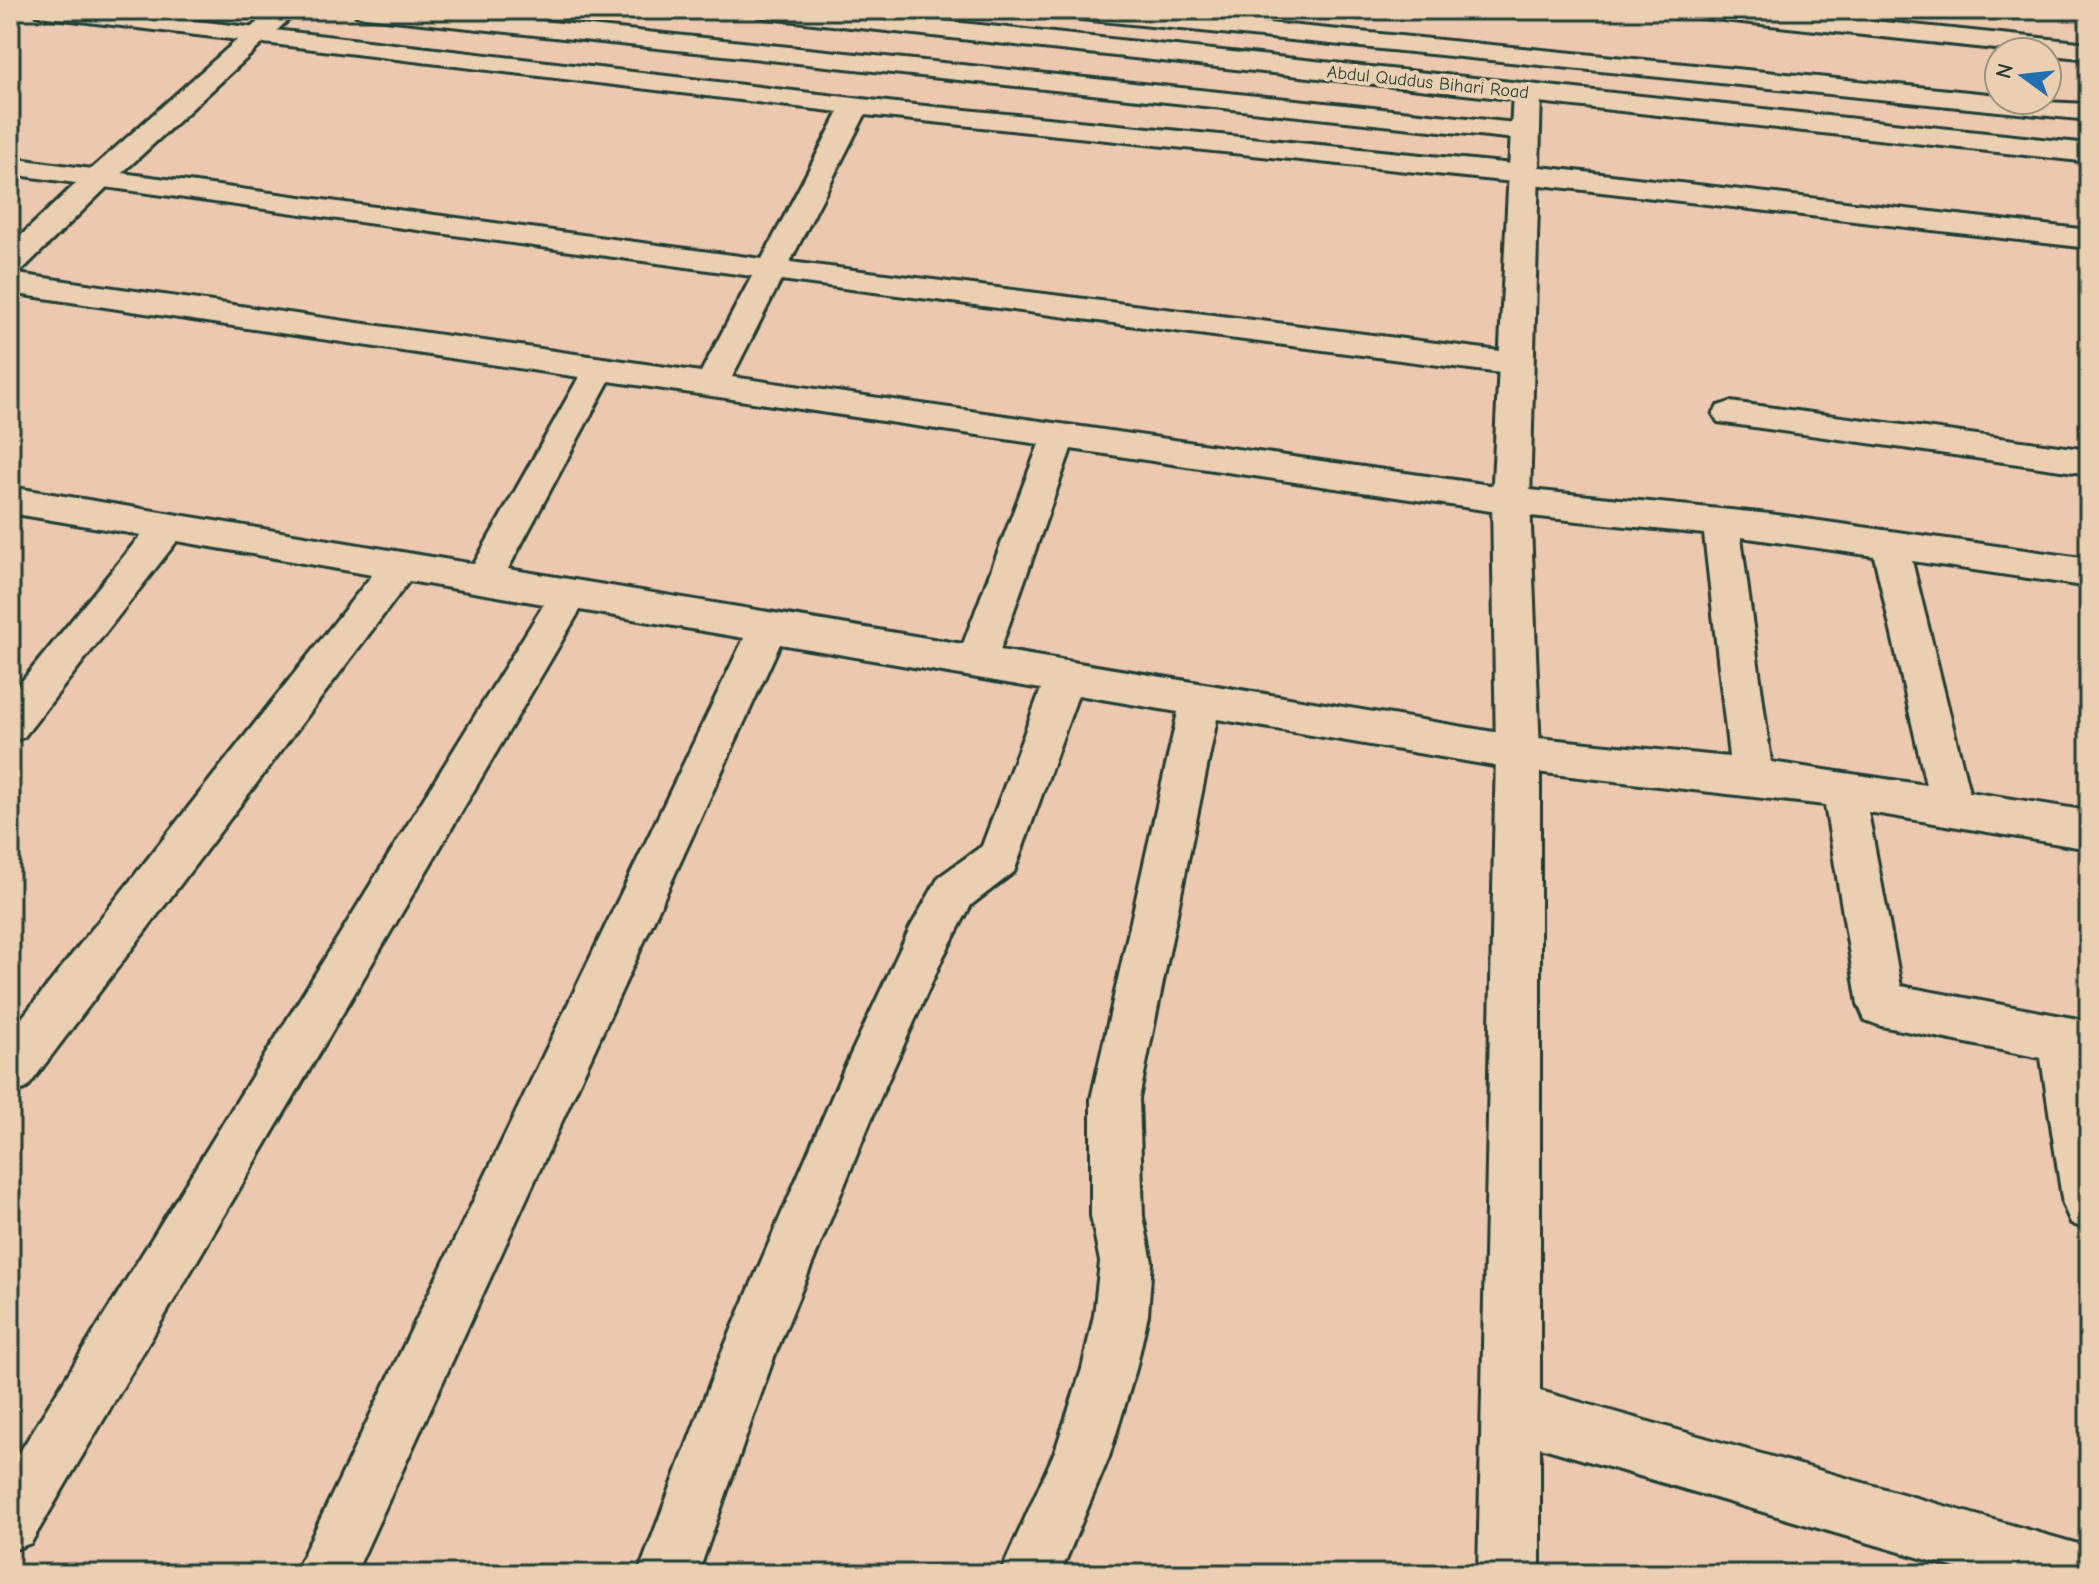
<svg xmlns="http://www.w3.org/2000/svg" width="2099" height="1584" font-family="'Comic Neue',sans-serif">
<style>
.lines{fill:none;stroke-linecap:round;stroke-linejoin:round}
.minor-casing{stroke:#1f3d34;stroke-width:6}
.tertiary-casing{stroke:#1f3d34;stroke-width:6}
.secondary-casing{stroke:#1f3d34;stroke-width:6}
.minor{fill:#eacfb1;fill-rule:evenodd}
.tertiary{fill:#eacfb1;fill-rule:evenodd}
.secondary{fill:#eacfb1;fill-rule:evenodd}
.labels{text-anchor:middle;stroke-width:8;stroke-linejoin:round;paint-order:stroke}
.far-street-label{font-size:18px;fill:#1f3d34;stroke:#eacfb1}
</style>
<rect width="100%" height="100%" fill="#ecc8af"/>
<filter id="ink" filterUnits="userSpaceOnUse"><feTurbulence type="fractalNoise" baseFrequency=".0125" numOctaves="2"/><feDisplacementMap in="SourceGraphic" scale="16" xChannelSelector="R" yChannelSelector="G"/><feConvolveMatrix kernelMatrix="1 2 1 2 8 2 1 2 1" color-interpolation-filters="sRGB"/></filter>
<g filter="url(#ink)">
<g class="lines">
<g class="minor-casing">
<g id="minor">
<path d="M34,10H104L905,104L1523,165L2089,230V248L1523,183L865,115L790,262L1516,353L1528,356L1532,364L1528,372L1516,375L781,280L732,377L1511,488L1770,514L2089,559V587L1912,561L1969,792L2089,811V849L1868,812L1901,986L2089,1021V1231L2071,1223L2063,1205L2041,1058L1881,1026L1865,1020L1858,1004L1825,805L1518,770L1217,719L1139,1099L1143,1216L1152,1262L1148,1315L1136,1369L1109,1457L1060,1574H1000L1055,1451L1082,1369L1094,1315L1100,1262L1091,1216V1099L1178,712L1078,695L1014,872L971,905L943,957L880,1098L774,1357L698,1574H638L720,1357L844,1069L910,928L939,877L982,846L1041,689L780,644L355,1574H294L744,638L580,610L31,1543L10,1551V1468L544,604L409,581L27,1088L10,1095V1033L372,575L177,541L24,737L10,742V696L141,535L10,513V487L474,564L579,377L10,293V273L701,372L752,276L10,174V158L762,259L839,112L46,17L37,15ZM609,381L1039,444L963,644L508,569ZM1071,449L1511,514L1704,534L1729,757L1518,736L1000,650ZM1741,537L1874,556L1926,785L1771,762Z"/>
<path d="M353,10H436L1525,124L1535,126L1539,132L1535,138L1525,140L365,17L356,15Z"/>
<path d="M1049,10H1137L1999,95V100L2089,104V120L1061,17L1052,15Z"/>
<path d="M1682,10H1766L2089,43V59L1694,17L1685,15Z"/>
<path d="M1730,402L2089,450V474L1718,422L1713,414L1718,406Z"/>
<path d="M1512,1383L2078,1544L2089,1549V1574H1976L1512,1439L1492,1431L1484,1411L1492,1391Z"/>
</g>
</g>
<g class="tertiary-casing">
<g id="tertiary">
<path d="M271,10H299L109,185L21,271L10,274V246L87,173Z"/>
<path d="M1527,84L1537,86L1541,92L1530,501L1540,753V1574H1478L1496,753L1492,501L1513,92L1517,86Z"/>
</g>
</g>
<g class="secondary-casing">
<path id="secondary" d="M754,10H840L2089,144V162L767,18L758,16Z"/>
</g>
<use href="#minor" class="minor"/>
<use href="#tertiary" class="tertiary"/>
<use href="#secondary" class="secondary"/>
</g>
</g>
<g class="labels">
<g class="far-street-label">
<text transform="translate(1428 82) rotate(6)" y="6">Abdul Quddus Bihari Road</text>
</g>
</g>
<rect width="2099" height="1584" fill="none" stroke="#eacfb1" stroke-width="40"/>
<rect x="20" y="20" width="2059" height="1544" fill="none" stroke="#1f3d34" stroke-width="3" filter="url(#ink)"/>
<g transform="translate(2023 76) rotate(285)"><circle r="38" fill="#eacfb1" stroke="#99957f" stroke-width="2"/>
<path d="M0-6L14 30L0 20L-14 30Z" fill="#1f6fb2"/>
<text y="-12" font-size="22" font-weight="bold" text-anchor="middle" fill="#1f3d34">N</text>
</g>
</svg>
